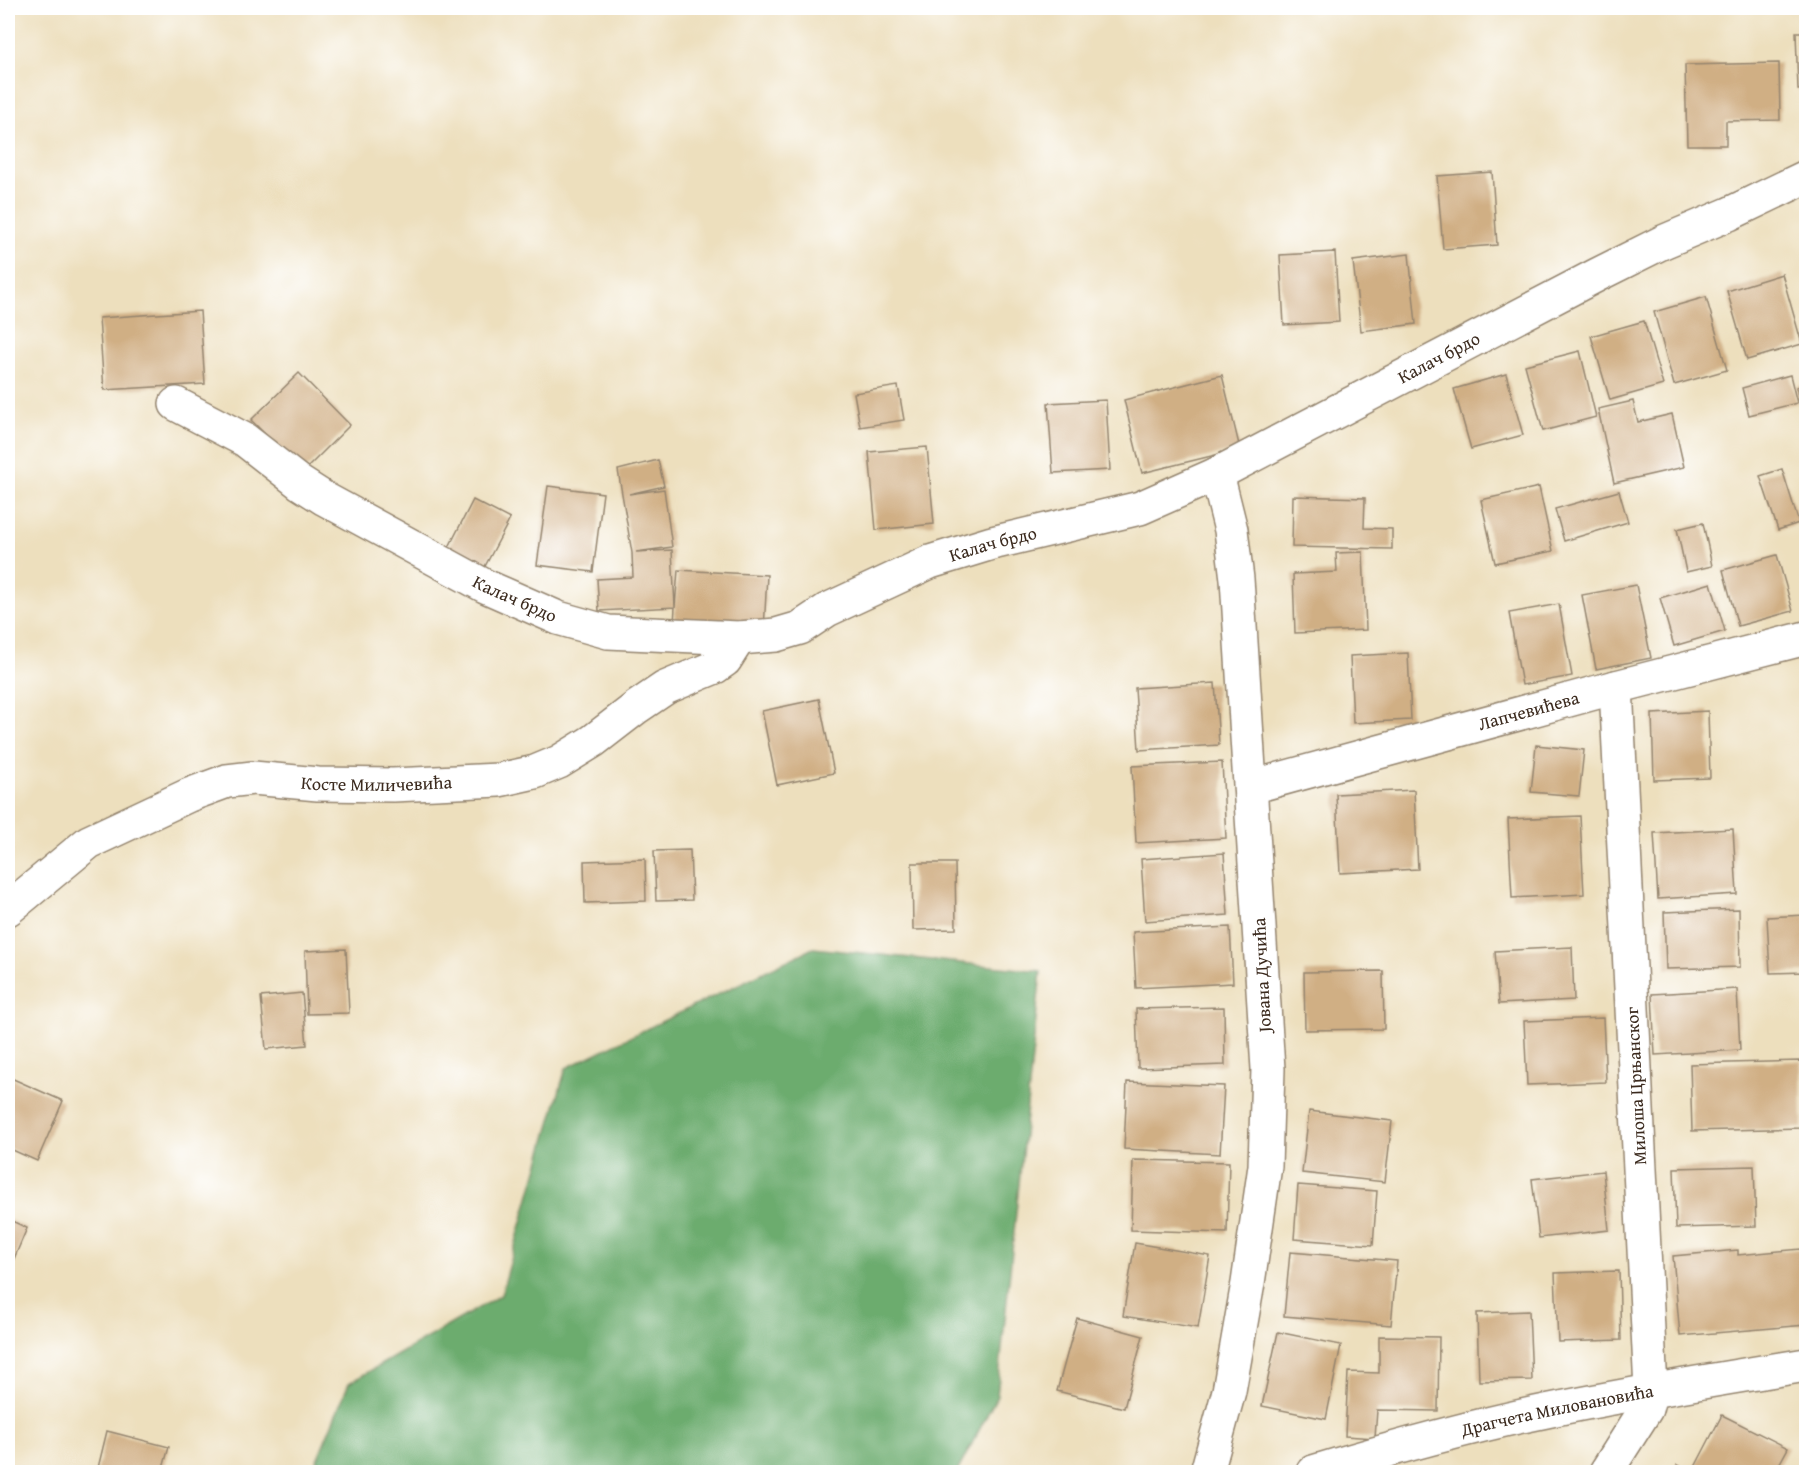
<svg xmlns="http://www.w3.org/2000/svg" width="1814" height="1480" font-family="'Gentium Book Plus',serif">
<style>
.forest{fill:#6cac6e;stroke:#546b46;stroke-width:1.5}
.building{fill:#d0af84}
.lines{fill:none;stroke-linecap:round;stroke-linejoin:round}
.minor-casing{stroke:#94846e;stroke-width:36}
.minor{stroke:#fff;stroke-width:33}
.labels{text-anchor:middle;stroke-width:4.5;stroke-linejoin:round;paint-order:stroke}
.street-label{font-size:18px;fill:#3b2a1e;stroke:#fff}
</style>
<rect width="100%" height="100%" fill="#fff"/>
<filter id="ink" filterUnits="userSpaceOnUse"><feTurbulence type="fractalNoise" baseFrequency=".0167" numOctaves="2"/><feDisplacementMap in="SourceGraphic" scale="12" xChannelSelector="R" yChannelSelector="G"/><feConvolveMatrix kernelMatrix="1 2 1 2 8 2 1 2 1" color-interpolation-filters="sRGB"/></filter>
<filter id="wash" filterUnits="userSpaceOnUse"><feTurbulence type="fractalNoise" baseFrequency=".008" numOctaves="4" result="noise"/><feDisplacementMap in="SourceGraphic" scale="24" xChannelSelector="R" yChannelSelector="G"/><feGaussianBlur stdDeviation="1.35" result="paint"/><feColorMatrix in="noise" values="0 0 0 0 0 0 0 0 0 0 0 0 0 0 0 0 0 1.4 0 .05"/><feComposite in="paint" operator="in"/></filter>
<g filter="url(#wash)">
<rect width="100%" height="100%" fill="#eddfbd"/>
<path class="forest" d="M813,948L1041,971L997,1396L957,1472H312L349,1383L501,1295L566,1068Z"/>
<g id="blocks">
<g class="building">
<path d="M1796,32H1806V90H1798Z"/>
<path d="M1779,63L1780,120L1726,121V145H1687L1685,65Z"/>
<path d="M1492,172L1497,245L1443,249L1437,176Z"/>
<path d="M1335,252L1339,322L1284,325L1280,255Z"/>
<path d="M1409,254L1416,324L1361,331L1353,261Z"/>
<path d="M1782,274L1802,344L1747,360L1727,291Z"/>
<path d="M1706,297L1727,370L1674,385L1654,312Z"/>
<path d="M200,311L205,384L104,390L99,318Z"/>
<path d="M1644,321L1663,385L1610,400L1591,336Z"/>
<path d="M1580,351L1596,417L1543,431L1525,365Z"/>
<path d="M299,373L350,425L303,472L251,420Z"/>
<path d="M1506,374L1523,435L1471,449L1454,389Z"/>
<path d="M1222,375L1240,449L1142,473L1124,400Z"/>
<path d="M1790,375L1797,403L1749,415L1742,388Z"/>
<path d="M1806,385V428L1796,387Z"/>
<path d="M898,386L904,420L860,427L854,393Z"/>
<path d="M1106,400L1110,470L1053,473L1048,403Z"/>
<path d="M1633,401L1638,422L1672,414L1684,467L1614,483L1598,409Z"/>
<path d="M927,447L934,524L876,530L869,452Z"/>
<path d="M658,460L664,486L629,494L664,489L672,547L636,552L672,550L675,607L678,570L767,575L764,630L674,624L675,607L599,611L597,579L633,577L632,553L618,470Z"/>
<path d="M1782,469L1799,523L1778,530L1760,476Z"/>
<path d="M548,486L603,493L593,572L537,565Z"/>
<path d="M1539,487L1553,551L1495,563L1481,500Z"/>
<path d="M1619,491L1628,522L1564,541L1555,509Z"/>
<path d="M1293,496L1365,498L1364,528L1392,529V549L1292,547Z"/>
<path d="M473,500L510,519L483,570L447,551Z"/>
<path d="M1703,523L1712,566L1686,572L1677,529Z"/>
<path d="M1363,552L1366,630L1295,633L1293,574L1337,572L1336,553Z"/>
<path d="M1777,555L1793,611L1738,626L1723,570Z"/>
<path d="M1711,583L1725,631L1674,646L1660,598Z"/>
<path d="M1636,585L1651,658L1596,669L1582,595Z"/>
<path d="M1559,604L1572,676L1522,685L1509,613Z"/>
<path d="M1408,653L1411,720L1353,723L1350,656Z"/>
<path d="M1215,683L1219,745L1139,750L1135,688Z"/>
<path d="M819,699L834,773L777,785L762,711Z"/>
<path d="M1708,711L1710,778L1654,780L1652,714Z"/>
<path d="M1536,745L1584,750L1579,796L1531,792Z"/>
<path d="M1222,762L1226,838L1136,843L1132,766Z"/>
<path d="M1414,790L1418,869L1340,873L1336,794Z"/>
<path d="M1580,816L1584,894L1512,898L1508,819Z"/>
<path d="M1733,829L1737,894L1658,899L1654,833Z"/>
<path d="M690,850L692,900L656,901L654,851Z"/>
<path d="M1224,853L1228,915L1145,921L1141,859Z"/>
<path d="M645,859L646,901L585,903L584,861Z"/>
<path d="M912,863H955L956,929L913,930Z"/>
<path d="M1739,909L1740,967L1666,969L1664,912Z"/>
<path d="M1806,915V972L1770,973L1767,917Z"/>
<path d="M1230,927L1233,983L1136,988L1133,932Z"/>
<path d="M1572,947L1574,1000L1499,1004L1495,951Z"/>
<path d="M346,949L349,1013L307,1014L305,951Z"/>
<path d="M1383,971L1384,1029L1305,1030L1304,972Z"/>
<path d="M1737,989L1740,1050L1655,1055L1652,994Z"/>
<path d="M302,993L307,1045L266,1049L261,997Z"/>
<path d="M1224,1007L1225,1065L1138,1068L1136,1009Z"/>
<path d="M1603,1018L1606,1082L1527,1085L1524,1021Z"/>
<path d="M1801,1061L1802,1128L1692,1131L1690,1064Z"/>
<path d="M11,1078L63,1101L37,1161L8,1148V1087Z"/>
<path d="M1127,1082L1224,1086L1220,1154L1124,1149Z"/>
<path d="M1309,1111L1392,1121L1385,1182L1302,1173Z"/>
<path d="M1133,1160L1229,1162L1227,1233L1131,1230Z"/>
<path d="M1754,1166L1756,1226L1676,1228L1674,1168Z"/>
<path d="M1603,1171L1609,1230L1539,1238L1532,1179Z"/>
<path d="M1298,1185L1377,1191L1373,1245L1294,1239Z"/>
<path d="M8,1219L27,1228L8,1273Z"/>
<path d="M1135,1243L1210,1256L1198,1328L1123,1316Z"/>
<path d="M1801,1249L1806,1325L1680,1336L1673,1256L1738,1250V1255Z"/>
<path d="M1290,1252L1397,1261L1391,1325L1284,1316Z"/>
<path d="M1619,1271L1621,1340L1558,1342L1555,1273Z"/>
<path d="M1529,1311L1532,1380L1479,1381L1477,1313Z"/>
<path d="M1077,1318L1143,1336L1124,1408L1057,1391Z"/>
<path d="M1278,1332L1341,1345L1326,1419L1262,1406Z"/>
<path d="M1379,1336L1439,1337L1438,1411L1377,1410L1375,1438L1345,1436L1348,1372L1379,1373Z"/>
<path d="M1722,1415L1788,1448L1775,1472H1707L1695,1467Z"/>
<path d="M107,1431L169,1447L162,1472H97Z"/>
<path d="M1677,1465L1692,1472H1673Z"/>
</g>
</g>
</g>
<g filter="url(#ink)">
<use href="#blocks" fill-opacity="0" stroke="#94846e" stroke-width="1.5"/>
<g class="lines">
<g class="minor-casing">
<g id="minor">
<path id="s1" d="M176,404L245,440L300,483L325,499L485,586L558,618L608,632L739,638L776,635L800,628L827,610L930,562L992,543L1140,508L1217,474L1597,275L1663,242L1729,214L1806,177"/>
<path id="s2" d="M1251,787L1616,687L1806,638"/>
<path id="s3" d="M8,909L89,842L189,795L227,781L253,778L318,784L393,785L499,780L535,772L559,762L593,741L637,707L665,688L715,667L725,660L739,638"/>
<path d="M1207,1472L1229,1391L1248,1283L1265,1166L1268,1069L1237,579L1231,530L1217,474"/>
<path id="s4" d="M1313,1472C1390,1449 1467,1427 1546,1411C1633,1393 1719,1379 1806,1365"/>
<path d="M1606,1472L1646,1409L1651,1390L1616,687"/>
</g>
</g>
<use href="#minor" class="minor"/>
</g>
</g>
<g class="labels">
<g class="street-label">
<text dy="6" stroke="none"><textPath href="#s1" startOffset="1382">Калач брдо</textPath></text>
<text dy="6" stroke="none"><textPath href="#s1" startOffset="896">Калач брдо</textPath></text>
<text dy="6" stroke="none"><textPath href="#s1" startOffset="392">Калач брдо</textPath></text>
<text dy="6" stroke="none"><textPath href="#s2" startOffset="288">Лапчевићева</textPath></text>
<text dy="6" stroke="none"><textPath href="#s3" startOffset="406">Косте Миличевића</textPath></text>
<text transform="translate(1262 975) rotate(-93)" y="6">Јована Дучића</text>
<text transform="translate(1636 1086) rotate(-93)" y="6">Милоша Црњанског</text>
<text dy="6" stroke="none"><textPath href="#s4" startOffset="252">Драгчета Миловановића</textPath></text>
</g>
</g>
<rect width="1814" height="1480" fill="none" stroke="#fff" stroke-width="30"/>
</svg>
